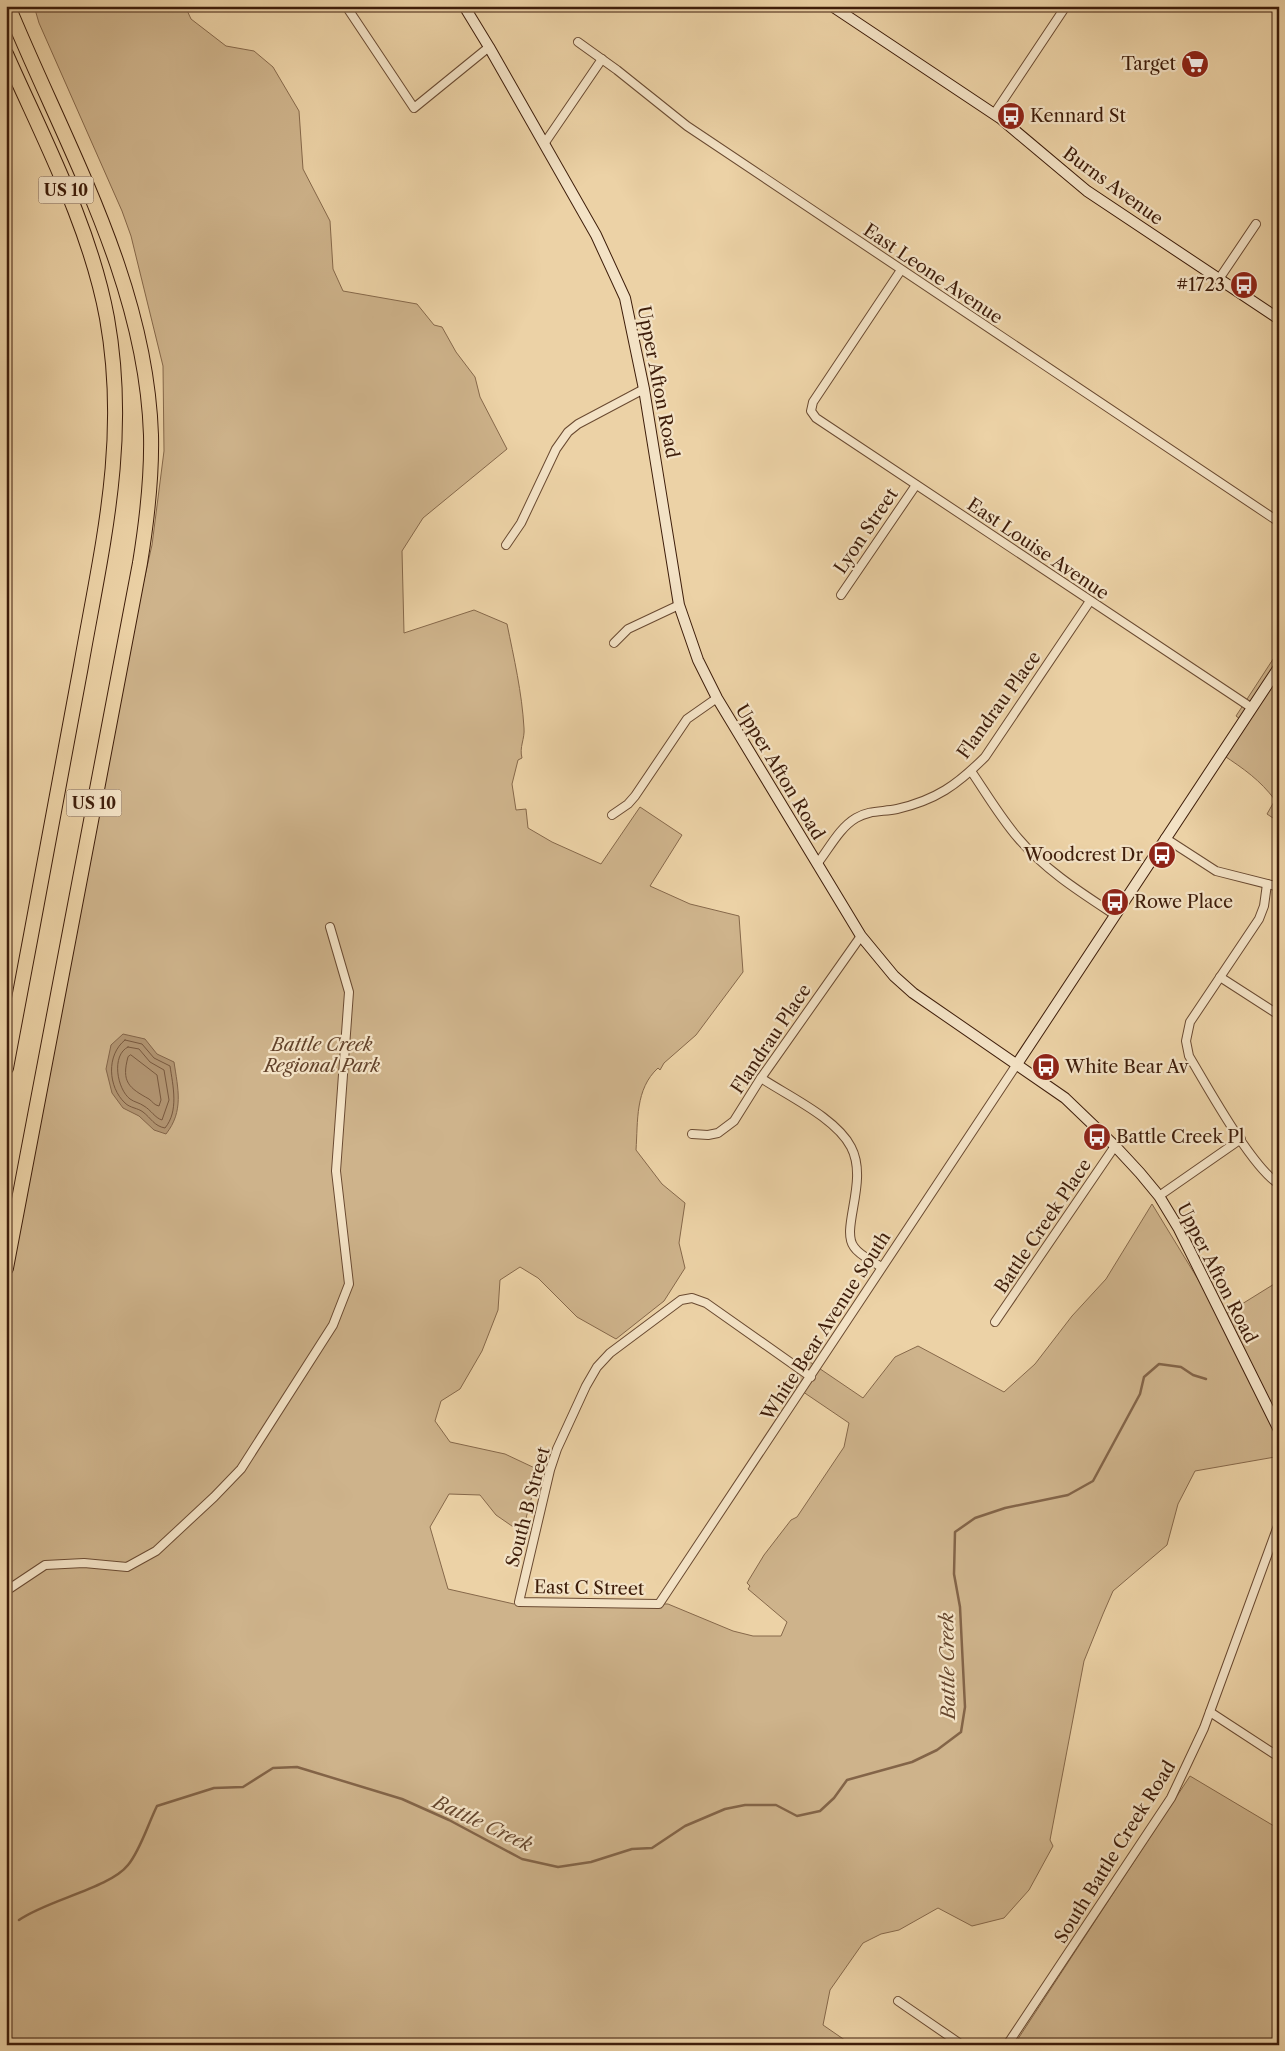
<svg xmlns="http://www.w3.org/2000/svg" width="1285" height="2051" font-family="'Libre Caslon Text',serif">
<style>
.green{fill:#ceb38b;stroke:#86684a}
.water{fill:#b19471;stroke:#836448}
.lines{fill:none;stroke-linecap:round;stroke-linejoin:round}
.shore{stroke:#78583e;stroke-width:1}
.stream{stroke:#836448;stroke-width:2.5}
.street-casing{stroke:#6a4a31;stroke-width:10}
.secondary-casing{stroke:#3e1d0a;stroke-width:12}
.highway-casing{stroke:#3e1d0a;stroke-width:16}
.street{stroke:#f3e2c5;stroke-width:8}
.secondary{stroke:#f3e2c5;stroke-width:10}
.highway{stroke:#ecd2a6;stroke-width:14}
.labels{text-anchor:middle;stroke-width:4.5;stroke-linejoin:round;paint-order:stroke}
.shield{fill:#f3e2c5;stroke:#745842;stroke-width:1}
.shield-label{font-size:16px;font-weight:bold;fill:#3e1d0a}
.poi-label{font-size:18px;fill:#3e1d0a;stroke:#f3e2c5;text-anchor:start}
.street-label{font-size:18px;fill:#3e1d0a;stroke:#f3e2c5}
.park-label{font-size:18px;font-style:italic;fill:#62422a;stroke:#f3e2c5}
.water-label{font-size:19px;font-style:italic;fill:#66472e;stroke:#f3e2c5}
</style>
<rect width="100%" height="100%" fill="#ecd2a6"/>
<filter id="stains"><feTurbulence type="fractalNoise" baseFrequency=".004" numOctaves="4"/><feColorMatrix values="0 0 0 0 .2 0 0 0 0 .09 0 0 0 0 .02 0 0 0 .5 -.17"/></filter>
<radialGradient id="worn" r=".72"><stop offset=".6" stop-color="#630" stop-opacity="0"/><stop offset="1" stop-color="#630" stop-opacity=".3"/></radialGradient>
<g class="green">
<path d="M34,6H185L191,19L226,46L254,51L273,67L299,111L303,169L330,221L333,269L343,291L417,304L434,325L442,327L456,352L475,377L480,397L507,449L423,518L402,551L404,633L474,610L507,624C514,658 522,693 524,728C525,739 519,747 522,758L518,760L512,784L516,810L526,809L528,828L552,842L601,864L640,807L682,835L650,886L690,904L739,916L743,972L696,1035L664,1063L660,1070L658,1068C635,1089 638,1121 636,1150L662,1184L685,1203L679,1243L685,1268L664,1301L616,1339L577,1317L538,1278L520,1267L500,1280L498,1310L482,1351L460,1389L441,1401L435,1421L450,1442L505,1454L539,1470L522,1533L496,1515L480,1495L449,1494L430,1527L448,1589L514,1604L520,1602L668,1604L733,1631L753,1636H781L787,1622L748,1589L750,1586L747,1583L764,1555L791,1520L797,1517L844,1447L849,1423L790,1383L807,1360L863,1398L895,1357L918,1346L1004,1392L1035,1364L1072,1316L1106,1279L1152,1204L1221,1317L1279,1281V1446L1273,1453L1275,1457L1195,1471L1178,1504L1167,1545L1113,1591L1103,1614L1084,1661L1050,1840L1053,1846L1029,1890L1004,1918L972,1926L938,1908L899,1930L881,1934L863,1943L830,1990L823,2025L852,2045H6V1244L88,825L152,545L164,451L163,366L131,236L122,211L39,23Z"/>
<path d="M1279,650V822L1267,814L1275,800C1260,780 1244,769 1223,755L1244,722L1236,716Z"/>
<path d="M1190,1776L1279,1829V2045H1014Z"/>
</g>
<path class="water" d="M123,1034L145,1039L157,1054L174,1062C178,1089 184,1111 166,1134L154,1130L139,1116L123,1108L112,1093L106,1069L111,1045Z"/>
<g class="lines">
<g class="shore">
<path d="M125,1040L142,1044L154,1058L170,1066C173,1086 179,1111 165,1128C154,1126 151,1118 143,1112C138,1108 130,1108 125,1103C108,1087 106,1055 125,1040Z"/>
<path d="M128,1047L139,1049L150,1062L164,1070L169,1100L162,1120C155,1118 151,1110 144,1106C140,1103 134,1102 130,1099C117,1089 111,1055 128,1047Z"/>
<path d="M131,1055L157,1075L161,1100L159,1106C154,1105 153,1102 149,1099C129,1088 121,1082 128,1057Z"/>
</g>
<g class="stream">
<path d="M1274,1376L1279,1375"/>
<path d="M19,1920C47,1900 110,1888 128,1865C140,1851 148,1824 157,1806L214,1788L243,1787L273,1768L297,1767L402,1799L449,1820L522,1859L558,1867L591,1862L632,1849L652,1848L685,1826L725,1809L745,1805H776L797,1816L820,1811L834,1798L847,1780L912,1762L937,1750L961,1732L965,1707L960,1607L954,1574L955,1532L975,1518L1005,1508L1068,1495L1093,1481L1140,1394L1144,1377L1159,1364L1181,1367L1193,1375L1206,1379"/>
<path d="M6,1930L11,1926"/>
</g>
<g class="street-casing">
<g id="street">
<path d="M346,6L414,108L489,47"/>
<path d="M578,42L617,70L687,126L1279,522"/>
<path d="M994,114L1066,6"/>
<path d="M544,144L602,59"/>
<path d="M901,270L813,402L811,411L816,418L1252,708"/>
<path d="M1219,279L1256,224"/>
<path d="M506,545L521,523L556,449L568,432L578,424L644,389"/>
<path d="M841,595L916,485"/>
<path d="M614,643L628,629L679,605"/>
<path d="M971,771C986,793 1000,817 1018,838C1045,870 1080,892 1115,915"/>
<path d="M612,815L628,804L635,796L687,719L717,698"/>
<path d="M1165,838L1216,871L1279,887"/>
<path d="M817,864C829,849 839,828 856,818C869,810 883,812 897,809C936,800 957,785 985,757L1090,601"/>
<path d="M1267,884L1264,906L1259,919L1190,1022L1186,1041L1189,1056C1207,1086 1252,1168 1279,1184"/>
<path d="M1220,977L1279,1015"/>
<path d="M761,1078C788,1096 836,1118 851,1147C869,1181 840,1229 854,1247C860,1256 873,1261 881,1267"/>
<path d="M692,1134L708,1135L718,1133L734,1121L761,1078L861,936"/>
<path d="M1159,1196L1241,1139"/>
<path d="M995,1322L1115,1146"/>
<path d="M811,1377L706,1303L692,1298L681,1300L610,1353L597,1367L586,1386L557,1449L550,1470L519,1602L659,1604C779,1424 897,1243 1017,1064"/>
<path d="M6,1591L45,1565L84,1563L127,1567L156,1551L214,1497L241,1469L333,1325L349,1284L336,1171L349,992L330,927"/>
<path d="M1210,1712L1279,1757"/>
<path d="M898,2001L962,2045"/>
<path d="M1007,2045L1171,1798L1204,1728L1279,1523"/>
</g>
</g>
<g class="secondary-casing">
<g id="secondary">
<path d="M464,6L489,47L596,235L625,298L644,389L679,605L698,660L717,698L861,936L894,976L913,993L1065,1098L1115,1146L1140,1173L1159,1196L1179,1229L1279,1430"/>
<path d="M832,6L1000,118L1087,191L1279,319"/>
<path d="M1017,1064L1279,667"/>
</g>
</g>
<g class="highway-casing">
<g id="highway">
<path d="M6,54C44,140 90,226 107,318C129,441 102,546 81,666C57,800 31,934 6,1068"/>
<path d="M6,1268L140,563C147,520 152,478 151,435C146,281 65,145 8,6"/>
</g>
</g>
<use href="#street" class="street"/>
<use href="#secondary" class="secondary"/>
<use href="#highway" class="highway"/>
</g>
<defs>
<g id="supermarket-disc" transform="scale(1.4375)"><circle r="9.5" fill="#8f2418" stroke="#f3e2c5"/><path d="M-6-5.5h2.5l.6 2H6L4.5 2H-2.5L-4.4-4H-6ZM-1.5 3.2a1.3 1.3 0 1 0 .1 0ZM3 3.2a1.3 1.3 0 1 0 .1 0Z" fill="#fff"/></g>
<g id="bus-disc" transform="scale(1.4375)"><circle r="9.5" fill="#8f2418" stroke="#f3e2c5"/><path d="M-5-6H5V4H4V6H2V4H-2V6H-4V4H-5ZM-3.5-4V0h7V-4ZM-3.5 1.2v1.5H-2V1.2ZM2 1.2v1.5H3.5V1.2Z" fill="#fff"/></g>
</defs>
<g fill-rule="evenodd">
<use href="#supermarket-disc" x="1195" y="64"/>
<use href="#bus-disc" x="1011" y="116"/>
<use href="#bus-disc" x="1244" y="285"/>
<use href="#bus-disc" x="1162" y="855"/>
<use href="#bus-disc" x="1115" y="902"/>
<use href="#bus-disc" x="1046" y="1067"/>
<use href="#bus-disc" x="1097" y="1137"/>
</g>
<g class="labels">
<g class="shield">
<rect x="38.5" y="176.5" width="55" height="27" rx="4"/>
<rect x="66.5" y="789.5" width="55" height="27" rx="4"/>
</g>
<g class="shield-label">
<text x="66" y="196">US 10</text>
<text x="94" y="809">US 10</text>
</g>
<g class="poi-label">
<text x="1176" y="70" text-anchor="end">Target</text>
<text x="1030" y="122">Kennard St</text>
<text x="1225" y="291" text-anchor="end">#1723</text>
<text x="1143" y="861" text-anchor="end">Woodcrest Dr</text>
<text x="1134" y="908">Rowe Place</text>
<text x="1065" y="1073">White Bear Av</text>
<text x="1116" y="1143">Battle Creek Pl</text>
</g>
<g class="street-label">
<text transform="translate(1113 186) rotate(36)" y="6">Burns Avenue</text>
<text transform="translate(933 274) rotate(34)" y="6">East Leone Avenue</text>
<text transform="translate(658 382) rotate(79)" y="6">Upper Afton Road</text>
<text transform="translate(866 531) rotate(-56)" y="6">Lyon Street</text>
<text transform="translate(1038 549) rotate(34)" y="6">East Louise Avenue</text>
<text transform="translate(999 705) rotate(-54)" y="6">Flandrau Place</text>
<text transform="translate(780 772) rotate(59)" y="6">Upper Afton Road</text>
<text transform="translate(771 1039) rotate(-56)" y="6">Flandrau Place</text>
<text transform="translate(1043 1226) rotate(-56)" y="6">Battle Creek Place</text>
<text transform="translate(1217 1273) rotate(63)" y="6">Upper Afton Road</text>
<text transform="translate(826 1326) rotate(-57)" y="6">White Bear Avenue South</text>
<text transform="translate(528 1507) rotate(-75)" y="6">South B Street</text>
<text transform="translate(589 1588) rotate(1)" y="6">East C Street</text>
<text transform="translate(1115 1852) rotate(-58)" y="6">South Battle Creek Road</text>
</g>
<g class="park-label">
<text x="322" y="1051">Battle Creek<tspan x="322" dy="21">Regional Park</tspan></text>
</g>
<g class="water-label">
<text transform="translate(947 1666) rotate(-91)" y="7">Battle Creek</text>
<text transform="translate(483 1823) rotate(25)" y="7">Battle Creek</text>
</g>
</g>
<rect width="1285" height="2051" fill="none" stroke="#ecd2a6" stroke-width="25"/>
<rect x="8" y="8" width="1270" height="2036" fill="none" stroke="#3e1d0a" stroke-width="2.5"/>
<rect x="12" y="12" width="1260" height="2026" fill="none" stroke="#3e1d0a"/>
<rect width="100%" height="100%" filter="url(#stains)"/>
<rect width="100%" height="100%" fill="url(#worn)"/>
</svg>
